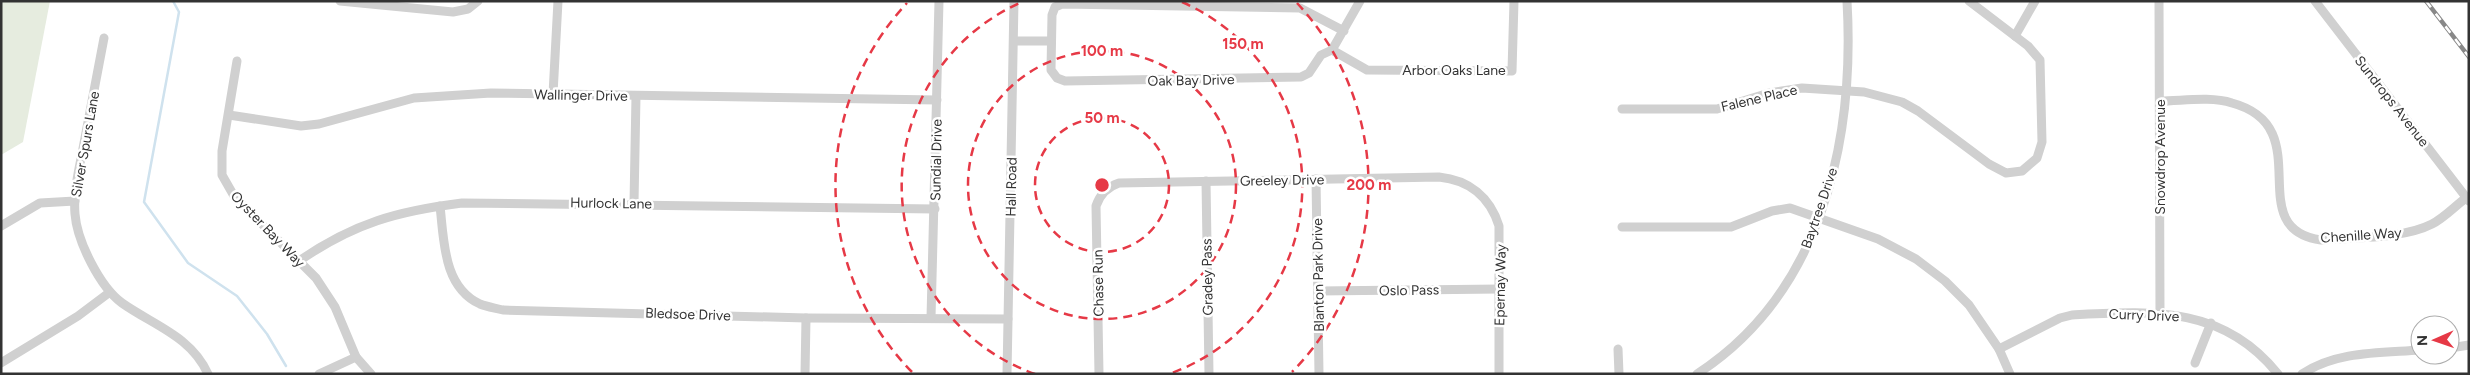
<svg xmlns="http://www.w3.org/2000/svg" width="2470" height="375" font-family="Figtree,sans-serif">
<style>
.green{fill:#e6ecdf}
.lines{fill:none;stroke-linecap:round;stroke-linejoin:round}
.stream{stroke:#cfe2ee;stroke-width:2.5}
.minor{stroke:#d0d0d0;stroke-width:9}
.rail-casing{stroke:#888;stroke-width:4.5}
.rail{stroke:#fff;stroke-width:2.5;stroke-dasharray:8;stroke-linecap:butt}
.ring{fill:none;stroke:#e63946;stroke-width:2.5;stroke-dasharray:9 6}
.labels{text-anchor:middle;stroke-width:5;stroke-linejoin:round;paint-order:stroke}
.street-label{font-size:14px;fill:#333;stroke:#fff}
.centre{fill:#e63946;stroke:#fff;stroke-width:2.5}
.ring-label{font-size:15px;text-anchor:middle;font-weight:bold;fill:#e63946;stroke:#fff;stroke-width:5;stroke-linejoin:round;paint-order:stroke}
</style>
<rect width="100%" height="100%" fill="#fff"/>
<path class="green" d="M1,1H50L23,142L1,155Z"/>
<g class="lines">
<path class="stream" d="M173,1L179,12L144,202L188,263L237,296L267,334L286,366"/>
<g class="minor">
<path d="M340,1L453,12L468,9L478,1"/>
<path d="M2159,1L2160,314"/>
<path d="M2315,1L2469,201"/>
<path d="M1344,31L1300,8L1062,4L1055,7L1052,15L1051,70L1057,78L1065,81L1301,77L1309,73L1321,55L1332,50L1360,1"/>
<path d="M2015,36L2035,1"/>
<path d="M104,38C97,73 91,108 84,143C80,166 73,190 75,214C77,241 100,287 122,303C153,325 191,336 208,374"/>
<path d="M1014,41H1050"/>
<path d="M1332,50L1367,70L1512,71L1514,1"/>
<path d="M237,61L222,151V175L234,196L316,278L335,307L356,357L371,374"/>
<path d="M553,94L558,1"/>
<path d="M2160,101C2182,101 2210,96 2232,103C2321,127 2239,228 2321,240C2355,237 2403,239 2432,224C2444,218 2455,206 2466,198"/>
<path d="M1622,109H1717L1769,93L1802,88L1864,92L1902,102L1918,111L1989,164L2006,173L2022,171L2037,158L2042,142L2040,60L2028,46L1969,1"/>
<path d="M229,115L301,126L319,124L414,98L491,93L937,100"/>
<path d="M1316,179L1319,374"/>
<path d="M1206,181L1209,374"/>
<path d="M634,203L636,96"/>
<path d="M440,206C444,240 443,287 480,304C487,307 496,308 503,310L806,318L1008,319"/>
<path d="M1,226L40,203L75,201"/>
<path d="M1622,227H1731L1772,211L1790,208L1878,239L1916,259L1945,281L1969,305L1999,349L2010,374"/>
<path d="M299,261C354,223 398,211 462,203L935,209"/>
<path d="M1318,291L1500,289"/>
<path d="M931,318L939,1"/>
<path d="M2450,348L2469,345"/>
<path d="M1618,349L1619,374"/>
<path d="M1999,349L2060,318L2072,315C2152,311 2223,305 2278,374"/>
<path d="M1,363L78,316L110,292"/>
<path d="M2195,363L2211,323"/>
<path d="M319,374L356,357"/>
<path d="M805,374L806,318"/>
<path d="M1007,374L1014,1"/>
<path d="M1099,374L1096,206C1100,194 1107,187 1119,183L1439,177C1469,180 1490,197 1499,226V374"/>
<path d="M1697,374C1822,293 1855,141 1847,1"/>
<path d="M2302,374C2336,351 2380,353 2420,350"/>
</g>
<g class="rail-casing">
<path id="rail" d="M2426,1L2469,57"/>
</g>
<use href="#rail" class="rail"/>
</g>
<g class="ring">
<circle cx="1102" cy="185" r="67"/>
<circle cx="1102" cy="185" r="134"/>
<path d="M1035 374A200 200 0 0 1 1022 2M1182 2A200 200 0 0 1 1169 374"/>
<path d="M912 372A267 267 0 0 1 907 3M1297 3A267 267 0 0 1 1292 372"/>
</g>
<g class="labels">
<g class="street-label">
<text x="1454" y="75">Arbor Oaks Lane</text>
<text transform="translate(1191 80) rotate(-1)" y="5">Oak Bay Drive</text>
<text transform="translate(581 95) rotate(1)" y="5">Wallinger Drive</text>
<text transform="translate(1759 98) rotate(-13)" y="5">Falene Place</text>
<text transform="translate(2392 101) rotate(52)" y="5">Sundrops Avenue</text>
<text transform="translate(85 144) rotate(-80)" y="5">Silver Spurs Lane</text>
<text transform="translate(2160 157) rotate(-90)" y="5">Snowdrop Avenue</text>
<text transform="translate(936 160) rotate(-89)" y="5">Sundial Drive</text>
<text transform="translate(1282 180) rotate(-1)" y="5">Greeley Drive</text>
<text transform="translate(1011 187) rotate(-89)" y="5">Hall Road</text>
<text transform="translate(611 203) rotate(1)" y="5">Hurlock Lane</text>
<text transform="translate(1819 208) rotate(-71)" y="5">Baytree Drive</text>
<text transform="translate(268 229) rotate(46)" y="5">Oyster Bay Way</text>
<text transform="translate(2361 235) rotate(-4)" y="5">Chenille Way</text>
<text transform="translate(1318 275) rotate(-91)" y="5">Blanton Park Drive</text>
<text transform="translate(1207 277) rotate(-91)" y="5">Gradey Pass</text>
<text transform="translate(1098 283) rotate(-91)" y="5">Chase Run</text>
<text transform="translate(1500 285) rotate(-89)" y="5">Epernay Way</text>
<text transform="translate(1409 290) rotate(-1)" y="5">Oslo Pass</text>
<text transform="translate(688 314) rotate(2)" y="5">Bledsoe Drive</text>
<text transform="translate(2144 315) rotate(2)" y="5">Curry Drive</text>
</g>
</g>
<circle cx="1102" cy="185" r="8" class="centre"/>
<g class="ring-label">
<text x="1243" y="49">150 m</text>
<text x="1102" y="56">100 m</text>
<text x="1102" y="123">50 m</text>
<text x="1369" y="190">200 m</text>
</g>
<rect width="2470" height="375" fill="none" stroke="#333333" stroke-width="5"/>
<g transform="translate(2435 340) rotate(268)"><circle r="24" fill="#ffffff" stroke="#adadad"/>
<path d="M0-4L9 19L0 12L-9 19Z" fill="#e63946"/>
<text y="-8" font-size="14" font-weight="bold" text-anchor="middle" fill="#333333">N</text>
</g>
</svg>
